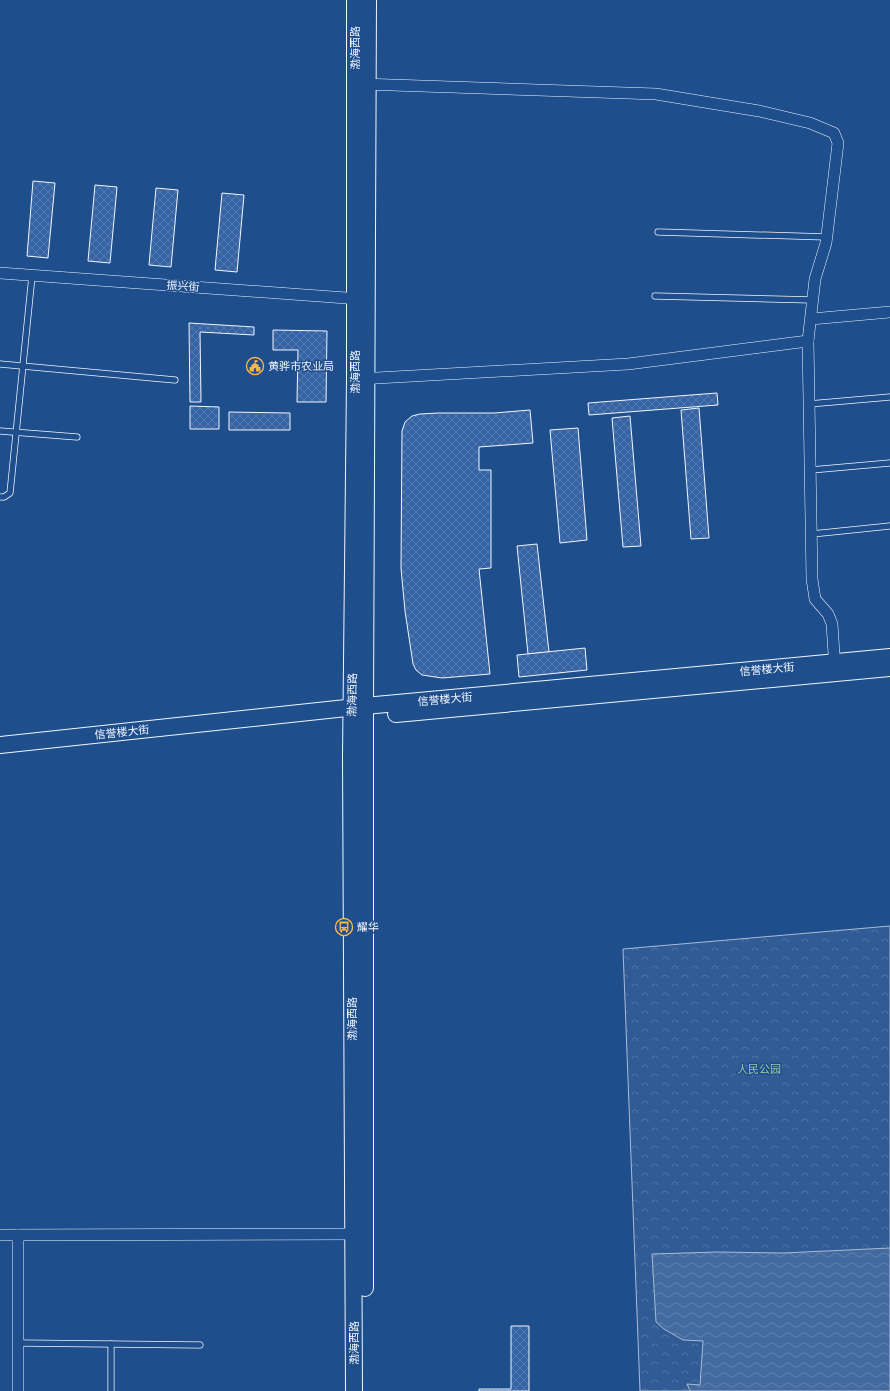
<svg xmlns="http://www.w3.org/2000/svg" width="890" height="1391" font-family="'Nunito Sans','Noto Sans SC',sans-serif">
<style>
.forest{fill:url(#forest-crowns);stroke:#a8bbd7}
.water{fill:url(#water-waves);stroke:#a8bbd7}
.building{fill:url(#building-cross-hatch);stroke:#f2f6ff}
.lines{fill:none;stroke-linecap:round;stroke-linejoin:round}
.lane-casing{stroke:#f2f6ff;stroke-width:7}
.street-casing{stroke:#f2f6ff;stroke-width:12}
.secondary-casing{stroke:#f2f6ff;stroke-width:18}
.lane{stroke:#1f4e8c;stroke-width:5.5}
.street{stroke:#1f4e8c;stroke-width:11}
.secondary{stroke:#1f4e8c;stroke-width:16}
.labels{text-anchor:middle;stroke-width:3;stroke-linejoin:round;paint-order:stroke}
.street-label{font-size:11px;fill:#f2f6ff;stroke:#1f4e8c}
.poi-label{font-size:11px;fill:#f2f6ff;stroke:#1f4e8c;text-anchor:start}
.park-label{font-size:11px;fill:#97c8a6;stroke:#1f4e8c}
</style>
<defs>
<pattern id="forest-crowns" width="20" height="18" patternUnits="userSpaceOnUse"><rect width="20" height="18" fill="#305b95"/><path d="M2 6a3 3 0 1 1 6 0M12 15a3 3 0 1 1 6 0" fill="none" stroke="#4e73a5"/></pattern>
<pattern id="water-waves" width="16" height="10" patternUnits="userSpaceOnUse"><rect width="16" height="10" fill="#446ba0"/><path d="M0 5q4-4 8 0t8 0" fill="none" stroke="#5f81ae"/></pattern>
<pattern id="building-cross-hatch" width="8" height="8" patternUnits="userSpaceOnUse"><rect width="8" height="8" fill="#3563a3"/><path d="M0 0l8 8M0 8l8-8" fill="none" stroke="#537ab1"/></pattern>
</defs>
<rect width="100%" height="100%" fill="#1f4e8c"/>
<path class="forest" d="M890,926V1391H640L623,949Z"/>
<path class="water" d="M890,1248V1391H690L687,1384L700,1385L703,1341L683,1340L664,1329L656,1322L652,1254L717,1252L783,1253Z"/>
<g class="building">
<path d="M33,181L55,183L48,258L27,256Z"/>
<path d="M95,185L117,187L110,263L88,261Z"/>
<path d="M156,188L178,190L171,267L149,265Z"/>
<path d="M222,193L244,195L237,272L215,270Z"/>
<path d="M189,323L254,327V335L200,332L201,402H190Z"/>
<path d="M273,330L327,331L326,402H297L298,350H273Z"/>
<path d="M717,393L718,405L589,415L588,403Z"/>
<path d="M190,406L219,407V429H190Z"/>
<path d="M699,408L709,538L691,539L681,410Z"/>
<path d="M530,410L533,443L479,447V470H491V568L479,569L490,674L442,678L422,675L416,670L413,664L405,611L401,568L402,431L405,422L412,416L420,414L438,413H494Z"/>
<path d="M229,412L290,413V430H229Z"/>
<path d="M630,416L641,546L623,547L612,418Z"/>
<path d="M578,428L587,540L560,543L550,430Z"/>
<path d="M537,544L549,652L528,654L517,546Z"/>
<path d="M585,648L587,670L519,677L517,655Z"/>
<path d="M511,1326H529V1391H479V1389H511Z"/>
</g>
<g class="lines">
<g class="lane-casing">
<g id="lane">
<path d="M658,232L827,237"/>
<path d="M655,296L813,300"/>
<path d="M0,364L175,380"/>
<path d="M809,404L890,397"/>
<path d="M0,431L77,437"/>
<path d="M811,470L890,463"/>
<path d="M0,497H4L10,493L32,276"/>
<path d="M812,534L890,526"/>
<path d="M18,1343L200,1345"/>
<path d="M111,1391V1344"/>
</g>
</g>
<g class="street-casing">
<g id="street">
<path d="M362,84L656,94L759,111L810,123L834,133L838,143L826,243L815,279L808,341L812,579L815,599L828,614L832,624L835,669"/>
<path d="M0,273L360,299"/>
<path d="M811,319L890,312"/>
<path d="M359,379L628,364L808,341"/>
<path d="M0,1235L359,1234"/>
<path d="M18,1391V1235"/>
</g>
</g>
<g class="secondary-casing">
<g id="secondary">
<path d="M396,714L890,668"/>
<path d="M0,745L365,706L890,657"/>
<path d="M365,1288V706L368,0"/>
<path d="M354,1391L351,757L355,379V0"/>
</g>
</g>
<use href="#lane" class="lane"/>
<use href="#street" class="street"/>
<use href="#secondary" class="secondary"/>
</g>
<defs>
<g id="civic-ring" transform="scale(0.9)"><circle r="9.5" fill="#1f4e8c" stroke="#ffb74d" stroke-width="1.5"/><path d="M-.6-6.5H3V-4.5H.6V-3L4-1V1h2V6H-6V1h2V-1L-.6-3ZM-1.2 2.5V6h2.4V2.5Z" fill="#ffb74d"/></g>
<g id="bus-ring" transform="scale(0.9)"><circle r="9.5" fill="#1f4e8c" stroke="#ffb74d" stroke-width="1.5"/><path d="M-5-6H5V4H4V6H2V4H-2V6H-4V4H-5ZM-3.5-4V0h7V-4ZM-3.5 1.2v1.5H-2V1.2ZM2 1.2v1.5H3.5V1.2Z" fill="#ffb74d"/></g>
</defs>
<g fill-rule="evenodd">
<use href="#civic-ring" x="255" y="366"/>
<use href="#bus-ring" x="344" y="927"/>
</g>
<g class="labels">
<g class="street-label">
<text transform="translate(355 48) rotate(-90)" y="4">渤海西路</text>
<text transform="translate(183 286) rotate(4)" y="4">振兴街</text>
<text transform="translate(355 372) rotate(-90)" y="4">渤海西路</text>
<text transform="translate(767 669) rotate(-5)" y="4">信誉楼大街</text>
<text transform="translate(352 695) rotate(-89)" y="4">渤海西路</text>
<text transform="translate(445 699) rotate(-5)" y="4">信誉楼大街</text>
<text transform="translate(122 732) rotate(-6)" y="4">信誉楼大街</text>
<text transform="translate(352 1019) rotate(-90)" y="4">渤海西路</text>
<text transform="translate(354 1343) rotate(-90)" y="4">渤海西路</text>
</g>
<g class="poi-label">
<text x="268" y="370">黄骅市农业局</text>
<text x="357" y="931">耀华</text>
</g>
<g class="park-label">
<text x="759" y="1073">人民公园</text>
</g>
</g>
</svg>
